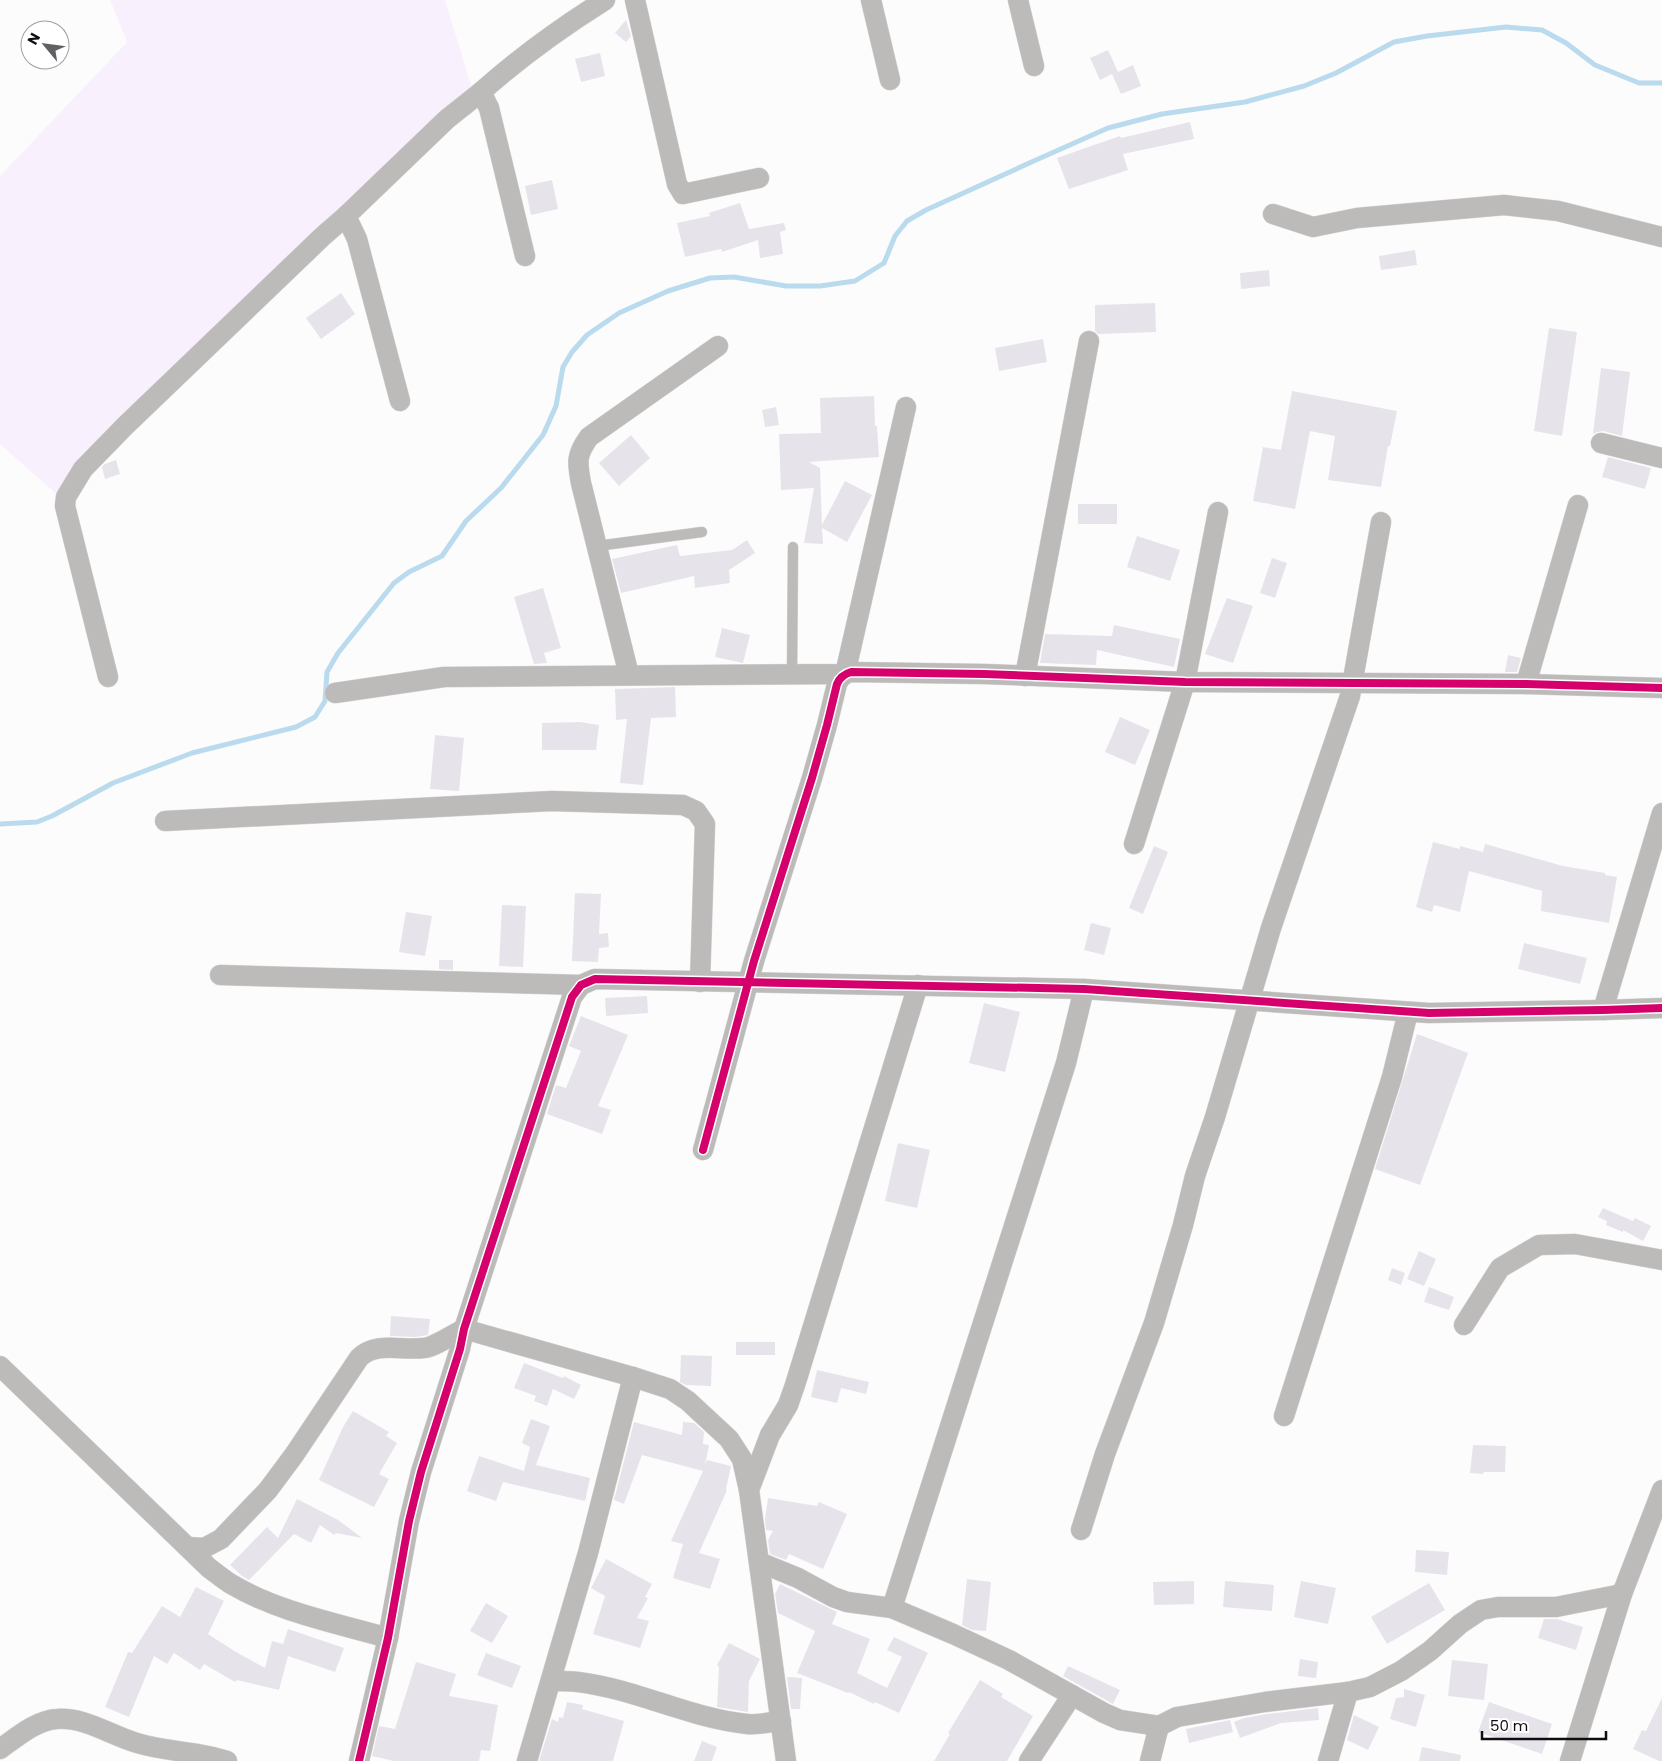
<svg xmlns="http://www.w3.org/2000/svg" width="1662" height="1761" font-family="Poppins,sans-serif">
<style>
.green{fill:#f9f0fe}
.lines{fill:none;stroke-linecap:round;stroke-linejoin:round}
.stream{stroke:#badaee;stroke-width:5}
.building{fill:#e7e3eb}
.service-casing{stroke:#d7d6d7;stroke-width:11}
.minor-casing{stroke:#d7d6d7;stroke-width:21}
.service{stroke:#bcbbb9;stroke-width:10}
.minor{stroke:#bcbbb9;stroke-width:20}
.cycleway-casing{stroke:#fff;stroke-width:11}
.cycleway{stroke:#d6006c;stroke-width:8}
</style>
<rect width="100%" height="100%" fill="#fdfcfd"/>
<path class="green" d="M110,0H445L471,85L464,97L55,493L0,444V176L127,42Z"/>
<g class="lines">
<path class="stream" d="M0,824L37,822L52,816L113,783L192,753L296,727L315,717L325,701L327,672L338,653L394,583L409,572L442,556L466,521L501,488L543,435L556,406L563,367L572,352L587,335L619,313L668,291L710,278L734,277L786,286H820L855,281L884,263L895,236L907,221L926,210L1036,160L1108,128L1162,114L1245,102L1304,86L1336,73L1394,42L1427,36L1506,27L1542,30L1566,43L1595,65L1639,83H1662"/>
</g>
<g class="building">
<path d="M626,20L631,36L626,42L615,33Z"/>
<path d="M1108,50L1118,72L1133,65L1141,86L1121,94L1112,74L1100,80L1090,58Z"/>
<path d="M600,53L605,76L581,82L575,59Z"/>
<path d="M1190,122L1194,139L1123,154L1128,170L1069,189L1057,158L1120,136L1121,138Z"/>
<path d="M552,180L558,209L531,215L525,186Z"/>
<path d="M740,203L749,229L784,223L786,230L780,232L783,254L760,258L758,240L722,252L721,249L685,257L677,223L710,216L709,213Z"/>
<path d="M1415,250L1417,265L1381,270L1379,256Z"/>
<path d="M1269,270L1270,286L1241,289L1240,273Z"/>
<path d="M341,293L355,314L321,339L306,318Z"/>
<path d="M1155,303L1156,332L1098,334L1095,331V305Z"/>
<path d="M1549,328L1577,332L1562,436L1534,431Z"/>
<path d="M1043,339L1047,362L999,371L995,348Z"/>
<path d="M1601,368L1630,372L1622,436L1603,431L1598,432L1593,434Z"/>
<path d="M1292,391L1397,411L1390,446H1388L1381,487L1328,480L1335,436L1310,431L1295,509L1253,501L1263,447L1281,450Z"/>
<path d="M874,396L875,426H877L879,457L809,462L820,468L822,525L845,481L872,495L847,542L822,528L823,544L804,543L814,488L781,490L779,434L821,433L820,398Z"/>
<path d="M776,407L779,425L765,427L762,410Z"/>
<path d="M631,435L650,458L619,486L599,463Z"/>
<path d="M1608,457L1651,468L1645,489L1602,477Z"/>
<path d="M116,460L120,474L105,479L102,467L105,464Z"/>
<rect x="1078" y="504" width="39" height="20"/>
<path d="M1137,536L1180,550L1170,581L1127,567Z"/>
<path d="M747,540L755,553L729,570L730,583L695,588L694,576L621,593L612,559L677,545L680,556L732,550Z"/>
<path d="M1272,558L1287,563L1275,598L1260,593Z"/>
<path d="M543,588L561,648L544,653L547,663L534,664L514,597Z"/>
<path d="M1227,598L1253,606L1233,663L1205,654Z"/>
<path d="M1114,625L1180,639L1174,667L1097,650L1096,665L1040,663L1045,634L1112,636Z"/>
<path d="M722,628L750,635L743,663L715,657Z"/>
<path d="M1508,655L1521,658L1517,672H1505Z"/>
<path d="M675,687L676,717L651,718L643,785L620,783L627,719L616,720L615,689Z"/>
<path d="M1120,717L1150,730L1135,765L1105,752Z"/>
<path d="M580,722L599,725L596,750H542V723Z"/>
<path d="M435,735L464,738L459,791L430,789Z"/>
<path d="M1433,842L1460,849V846L1483,852L1485,844L1563,866L1605,873V875L1617,877L1609,923L1541,911L1542,891L1469,871L1460,912L1434,905L1432,912L1416,907Z"/>
<path d="M1154,846L1168,852L1143,914L1129,908Z"/>
<path d="M575,893L601,894L599,934L608,933L609,947L599,948L598,962L572,961Z"/>
<path d="M502,905L526,906L523,967L499,966Z"/>
<path d="M406,912L432,916L425,956L399,952Z"/>
<path d="M1091,923L1111,928L1104,955L1084,950Z"/>
<path d="M1524,943L1587,958L1580,984L1518,969Z"/>
<path d="M439,960H453V970L439,969Z"/>
<path d="M647,996L648,1013L606,1016L605,998Z"/>
<path d="M984,1003L1020,1012L1005,1072L969,1063Z"/>
<path d="M581,1016L628,1035L598,1106L611,1110L602,1134L547,1114L556,1085L566,1088L581,1051L569,1046Z"/>
<path d="M1417,1034L1468,1053L1420,1185L1375,1169Z"/>
<path d="M898,1143L930,1150L917,1208L885,1201Z"/>
<path d="M1603,1208L1633,1221L1635,1218L1651,1226L1643,1241L1623,1230V1232L1606,1225L1607,1221L1598,1217Z"/>
<path d="M1419,1251L1436,1259L1424,1286L1407,1279Z"/>
<path d="M1392,1268L1405,1273L1401,1285L1388,1280Z"/>
<path d="M1429,1287L1454,1297L1449,1310L1424,1302Z"/>
<path d="M391,1316L430,1319L428,1335L415,1337L390,1336Z"/>
<rect x="736" y="1342" width="39" height="13"/>
<path d="M681,1355L712,1356L711,1386L686,1385L680,1382Z"/>
<path d="M524,1363L563,1378L564,1376L581,1385L574,1399L553,1389L547,1406L534,1401L536,1396L514,1388Z"/>
<path d="M817,1370L869,1382L866,1394L841,1388L837,1403L811,1397Z"/>
<path d="M353,1411L389,1432L386,1436L397,1443L379,1474L389,1479L374,1507L319,1480L343,1427Z"/>
<path d="M531,1419L550,1426L536,1465L590,1478L585,1501L503,1482L496,1501L467,1491L479,1456L524,1471L530,1447L522,1443Z"/>
<path d="M634,1422L682,1435L683,1422L694,1423L704,1432L703,1444L709,1445L705,1465L707,1460L731,1466L726,1489L727,1490L699,1553L720,1559L710,1589L673,1578L683,1544L671,1541L703,1471L642,1455L624,1504L614,1500Z"/>
<path d="M1473,1445L1506,1446L1505,1472H1484L1483,1474L1470,1473Z"/>
<path d="M768,1498L817,1506L819,1502L847,1514L823,1569L789,1554L786,1560L770,1554L768,1540L773,1531L766,1530L765,1519Z"/>
<path d="M297,1499L338,1520L362,1538L336,1533L334,1535L320,1525L311,1543L294,1534L249,1580L242,1576L230,1565L267,1527L278,1538Z"/>
<path d="M1416,1550L1449,1552L1447,1575L1415,1572Z"/>
<path d="M606,1559L652,1584L645,1597L648,1598L637,1618L649,1621L640,1648L593,1634L605,1596L591,1588Z"/>
<path d="M967,1579L991,1582L986,1631L972,1630L962,1625Z"/>
<path d="M1194,1581V1604L1154,1605L1153,1582Z"/>
<path d="M1225,1581L1274,1585L1272,1611L1223,1607Z"/>
<path d="M1301,1581L1336,1588L1328,1624L1294,1617Z"/>
<path d="M1429,1583L1445,1610L1387,1644L1371,1617Z"/>
<path d="M780,1584L837,1612L832,1624L870,1639L857,1673L887,1688L902,1657L887,1650L894,1637L928,1653L899,1713L875,1702L874,1704L849,1692L848,1693L797,1673L815,1631L778,1613L775,1594Z"/>
<path d="M196,1587L224,1601L208,1634L236,1652L265,1668L272,1641L283,1644L288,1629L344,1648L335,1672L288,1656L279,1690L237,1680L235,1682L204,1664L200,1670L174,1653L167,1664L154,1656L129,1717L105,1707L128,1652L132,1653L162,1606L180,1617Z"/>
<path d="M486,1603L508,1616L492,1643L470,1631Z"/>
<path d="M1544,1619H1557L1583,1627L1576,1650L1538,1638Z"/>
<path d="M729,1643L760,1659L749,1681L748,1712L717,1707L719,1667L717,1665Z"/>
<path d="M486,1653L521,1666L512,1688L477,1675Z"/>
<path d="M1300,1659L1318,1662L1316,1678L1298,1676Z"/>
<path d="M1452,1660L1488,1664L1484,1700L1448,1696Z"/>
<path d="M416,1662L456,1674L449,1696L498,1705L490,1751L481,1750L479,1761H394L372,1756L379,1726L395,1729Z"/>
<path d="M1068,1666L1120,1690L1113,1704L1063,1676Z"/>
<path d="M787,1677L802,1678L800,1709H791Z"/>
<path d="M980,1680L1003,1694L1001,1697L1033,1716L1007,1761H934L950,1734L948,1733Z"/>
<path d="M1404,1689L1425,1695L1416,1727L1390,1719L1396,1698L1404,1697Z"/>
<path d="M1662,1698V1761H1659L1633,1749L1642,1730L1646,1731Z"/>
<path d="M567,1702L583,1705L582,1709L624,1721L613,1761H539L552,1719L558,1722L559,1717L563,1718Z"/>
<path d="M1489,1702L1552,1724L1542,1754L1478,1732Z"/>
<path d="M1318,1708L1319,1720L1281,1723L1240,1738L1234,1722L1244,1718L1267,1714Z"/>
<path d="M1354,1715L1379,1727L1368,1750L1347,1740Z"/>
<path d="M1230,1720L1233,1732L1189,1743L1186,1729Z"/>
<path d="M702,1741L717,1747L712,1761H694Z"/>
<path d="M1422,1747L1461,1755L1460,1761H1419Z"/>
</g>
<g class="lines">
<g class="service-casing">
<g id="service">
<path d="M597,546L702,532"/>
<path d="M792,674L793,547"/>
</g>
</g>
<g class="minor-casing">
<g id="minor">
<path d="M635,0L677,184L683,194L759,178"/>
<path d="M871,0L890,80"/>
<path d="M1018,0L1034,66"/>
<path d="M1273,214L1313,227L1357,218L1504,205L1558,211L1662,237"/>
<path d="M346,216L447,119L481,92"/>
<path d="M525,256L489,108L481,92C519,58 562,27 605,0"/>
<path d="M1601,443L1662,458"/>
<path d="M629,675L581,483C577,462 576,455 589,437L718,346"/>
<path d="M1025,676L1089,341"/>
<path d="M108,677L65,506L66,497L83,469L125,426L323,236L346,216L357,239L400,401"/>
<path d="M1526,684L1578,505"/>
<path d="M335,693L444,677L845,674L906,407"/>
<path d="M165,821L552,801L683,805L696,811L705,824L700,982"/>
<path d="M1134,844L1185,682L1218,512"/>
<path d="M220,975L581,985"/>
<path d="M1603,1010L1662,813"/>
<path d="M703,1150L754,961L812,778L827,725L837,684C840,677 844,674 851,672L984,674L1185,682L1526,684L1662,688"/>
<path d="M1464,1325L1500,1268L1539,1245L1575,1244L1662,1260"/>
<path d="M0,1366L209,1568C216,1573 223,1579 231,1584C278,1612 336,1623 388,1638"/>
<path d="M1284,1416L1392,1077L1408,1012"/>
<path d="M749,1490L770,1435L788,1405L795,1385L918,985"/>
<path d="M1081,1530L1105,1454L1154,1323L1183,1225L1195,1176L1215,1117L1271,928L1350,696L1381,522"/>
<path d="M188,1547L204,1548L221,1539L268,1490L294,1455L359,1358C376,1341 402,1351 424,1348C435,1347 453,1334 464,1329L633,1377L670,1389L688,1401L729,1439L742,1459L749,1490L786,1761"/>
<path d="M759,1562L798,1578L833,1597L847,1602L892,1608L953,1634L1009,1660L1104,1713L1120,1720L1159,1726L1177,1717L1265,1702L1348,1692L1370,1687L1401,1671L1430,1651L1460,1624L1481,1610L1498,1607H1556L1622,1594"/>
<path d="M892,1608L1066,1063L1084,989"/>
<path d="M551,1681C560,1681 569,1681 578,1682C636,1689 689,1718 747,1724C758,1725 770,1722 781,1721"/>
<path d="M0,1749C16,1738 36,1720 57,1719C85,1717 110,1735 137,1743C166,1752 198,1751 227,1761"/>
<path d="M359,1761L388,1638L409,1521L421,1472L460,1349L464,1329L572,997L581,985L595,979L1084,989L1429,1013L1603,1010L1662,1008"/>
<path d="M527,1761L588,1553L633,1377"/>
<path d="M1029,1761L1072,1695"/>
<path d="M1150,1761L1159,1726"/>
<path d="M1328,1761L1348,1692"/>
<path d="M1570,1761L1622,1594L1662,1490"/>
</g>
</g>
<use href="#service" class="service"/>
<use href="#minor" class="minor"/>
<g class="cycleway-casing">
<g id="cycleway">
<path d="M703,1150L754,961L812,778L827,725L837,684C840,677 844,674 851,672L984,674L1185,682L1526,684L1662,688"/>
<path d="M359,1761L388,1638L409,1521L421,1472L460,1349L464,1329L572,997L581,985L595,979L1084,989L1429,1013L1603,1010L1662,1008"/>
</g>
</g>
<use href="#cycleway" class="cycleway"/>
</g>
<g transform="translate(45 45) rotate(299)"><circle r="24" fill="#ffffff" stroke="#9f9ea0"/>
<path d="M0-4L9 19L0 12L-9 19Z" fill="#626064"/>
<text y="-8" font-size="14" font-weight="bold" text-anchor="middle" fill="#0f0c12">N</text>
</g>
<path d="M1482 1731v8h124v-8" fill="none" stroke="#0f0c12" stroke-width="2.5"/>
<text x="1490" y="1731" font-size="15" fill="#0f0c12" stroke="#ffffff" stroke-width="4" paint-order="stroke">50 m</text>
</svg>
